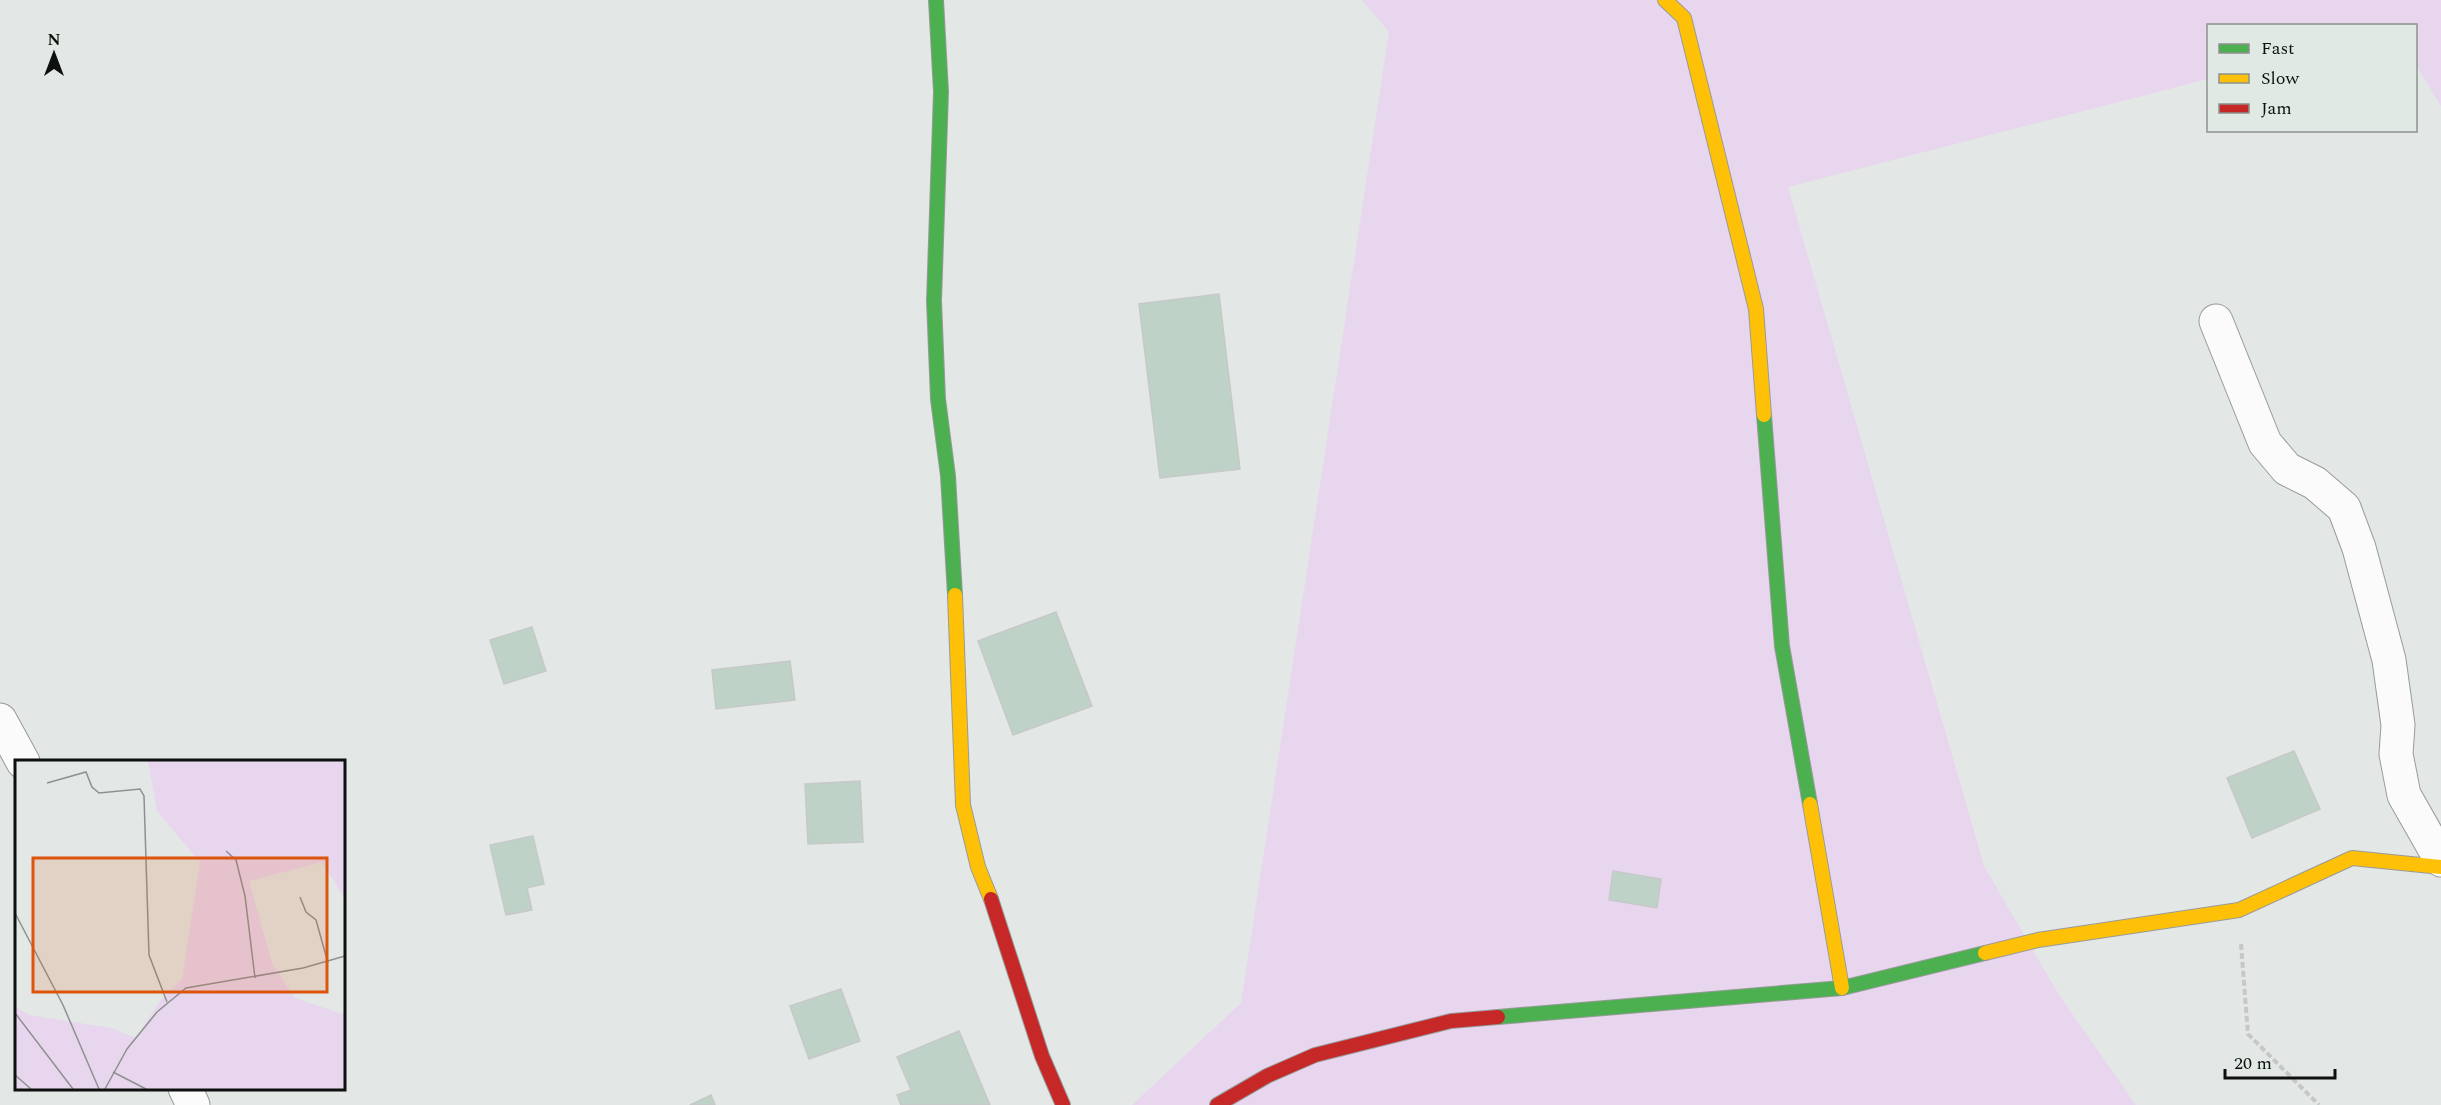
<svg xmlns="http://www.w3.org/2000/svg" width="2441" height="1105" font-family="Spectral,serif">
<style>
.green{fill:#e8d6ee}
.building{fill:#bed2c8;stroke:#c6c9c7;stroke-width:1.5}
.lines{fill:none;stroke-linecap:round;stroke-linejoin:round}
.street-casing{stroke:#989b99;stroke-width:35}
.fast-casing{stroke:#989b99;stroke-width:16}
.slow-casing{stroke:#989b99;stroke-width:16}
.jam-casing{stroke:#989b99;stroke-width:16}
.path{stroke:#c6c7c7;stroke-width:4;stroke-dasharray:6 3;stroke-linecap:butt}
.street{stroke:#fbfbfb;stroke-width:33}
.fast{stroke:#4caf50;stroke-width:14}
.slow{stroke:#ffc107;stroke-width:14}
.jam{stroke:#c62828;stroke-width:14}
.inset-road{fill:none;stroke:#8d918f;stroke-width:1.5}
.view{fill:#dd550c;fill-opacity:0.15;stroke:#dd550c;stroke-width:3}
.inset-edge{fill:none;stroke:#0d100e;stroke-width:3}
</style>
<rect width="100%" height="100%" fill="#e3e7e5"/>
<path class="green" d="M1362,0H2441V106L2416,65V26H2208V79L1788,187L1984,866L2059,995L2136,1105H1132L1241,1003L1389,32Z"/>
<g class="building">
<path d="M1219,294L1240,469L1160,478L1139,304Z"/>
<path d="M1056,612L1092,706L1013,735L978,641Z"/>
<path d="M532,627L546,671L504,684L490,640Z"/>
<path d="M790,661L795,700L716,709L712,670Z"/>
<path d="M2294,751L2320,809L2252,838L2227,778Z"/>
<path d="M860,781L863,842L808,844L805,784Z"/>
<path d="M533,836L544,884L527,888L532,910L506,915L490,845Z"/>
<path d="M1613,871L1661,879L1657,908L1609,900Z"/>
<path d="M841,989L860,1041L809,1059L790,1006Z"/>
<path d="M959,1031L990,1105H901L897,1095L911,1090L897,1057Z"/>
<path d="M711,1095L715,1105H690Z"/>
</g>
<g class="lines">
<g class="street-casing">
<g id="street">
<path d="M2216,321L2265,443L2287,469L2315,483L2344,508L2359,548L2389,660L2398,725L2396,754L2404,795L2441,860"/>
<path d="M0,720L23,762"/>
<path d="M185,1088L193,1105"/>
</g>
</g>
<g class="fast-casing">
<g id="fast">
<path d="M936,0L941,92L934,301L938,399L948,476L955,595"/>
<path d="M1764,415L1782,646L1810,804"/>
<path d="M1498,1017L1842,988L1985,953"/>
</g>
</g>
<g class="slow-casing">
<g id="slow">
<path d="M1665,0L1684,18L1756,309L1764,415"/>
<path d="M955,595L963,805L978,867L991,899"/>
<path d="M1810,804L1842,988"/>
<path d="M1985,953L2038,940L2239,910L2352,858L2441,867"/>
</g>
</g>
<g class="jam-casing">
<g id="jam">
<path d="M991,899L1042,1056L1063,1105"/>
<path d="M1217,1105L1267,1076L1315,1055L1451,1021L1498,1017"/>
</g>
</g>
<path class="path" d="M2241,944L2248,1034L2319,1105"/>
<use href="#street" class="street"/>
<use href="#fast" class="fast"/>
<use href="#slow" class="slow"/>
<use href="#jam" class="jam"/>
</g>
<g transform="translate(15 760)">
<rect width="330" height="330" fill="#e3e7e5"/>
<path d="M133,1H330V139L307,102L234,121L257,203L280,238L327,254L330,249V329H0V246L14,255L96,268L121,278L145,241L167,219L185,102L142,51Z" fill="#e8d6ee"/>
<path class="inset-road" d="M32,23L71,12L77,27L84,33L125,29L129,36L134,195L152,242M211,91L221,100L230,136L240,218M285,137L291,152L301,160L313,203M0,153L48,245L84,329M0,253L58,329M98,312L131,329M0,315L16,329M90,329L112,289L142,252L171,228L288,208L330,196"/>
<path class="view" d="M18,98H312V232H18Z"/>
<rect width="330" height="330" class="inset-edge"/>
</g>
<rect x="2207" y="24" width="210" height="108" fill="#e1e9e4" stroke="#8c928e" stroke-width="1.5"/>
<rect x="2219" y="44" width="30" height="9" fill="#4caf50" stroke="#8c928e" stroke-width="1.5"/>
<text x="2261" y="54" font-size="18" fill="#0d100e">Fast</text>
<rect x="2219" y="74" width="30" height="9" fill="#ffc107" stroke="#8c928e" stroke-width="1.5"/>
<text x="2261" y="84" font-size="18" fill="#0d100e">Slow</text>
<rect x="2219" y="104" width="30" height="9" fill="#c62828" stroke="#8c928e" stroke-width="1.5"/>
<text x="2261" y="114" font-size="18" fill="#0d100e">Jam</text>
<g transform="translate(54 54)" stroke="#e1e9e4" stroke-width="4.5" paint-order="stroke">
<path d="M0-4.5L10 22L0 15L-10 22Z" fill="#0d100e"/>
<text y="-9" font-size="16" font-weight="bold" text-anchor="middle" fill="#0d100e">N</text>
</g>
<path d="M2225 1069v9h110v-9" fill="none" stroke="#0d100e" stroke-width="3"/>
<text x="2234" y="1069" font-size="18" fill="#0d100e" stroke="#e1e9e4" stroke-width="4.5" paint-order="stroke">20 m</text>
</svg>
